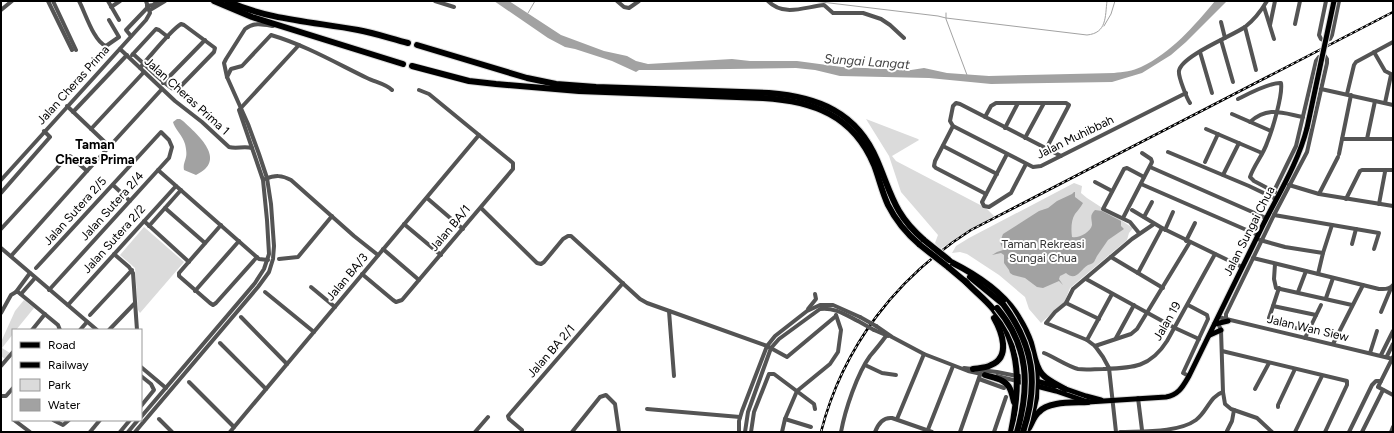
<svg xmlns="http://www.w3.org/2000/svg" width="1394" height="433" font-family="Figtree,sans-serif">
<style>
.green{fill:#dbdbdb}
.water{fill:#a2a2a2}
.lines{fill:none;stroke-linecap:round;stroke-linejoin:round}
.stream{stroke:#a2a2a2;stroke-width:1}
.major-casing{stroke:#dbdbdb;stroke-width:7}
.highway-casing{stroke:#dbdbdb;stroke-width:8}
.minor{stroke:#545454;stroke-width:4}
.major{stroke:#000;stroke-width:5}
.highway{stroke:#000;stroke-width:6}
.rail-casing{stroke:#000;stroke-width:2.5}
.rail{stroke:#fff;stroke-width:1;stroke-dasharray:3;stroke-linecap:butt}
.major-bridge-casing{stroke:#dbdbdb;stroke-width:7;stroke-linecap:butt}
.highway-bridge-casing{stroke:#dbdbdb;stroke-width:8;stroke-linecap:butt}
.minor-bridge{stroke:#545454;stroke-width:4}
.major-bridge{stroke:#000;stroke-width:5}
.highway-bridge{stroke:#000;stroke-width:6}
.labels{text-anchor:middle;stroke-width:4;stroke-linejoin:round;paint-order:stroke}
.street-label{font-size:12px;fill:#000;stroke:#fff}
.park-label{font-size:12px;fill:#323232;stroke:#fff}
.water-label{font-size:13px;font-style:italic;fill:#434343;stroke:#fff}
.neighbourhood-label{font-size:13px;font-weight:bold;fill:#000;stroke:#fff}
</style>
<rect width="100%" height="100%" fill="#fff"/>
<g class="green">
<path d="M866,119L918,139L919,140L892,156L896,161L986,208L994,216L940,249L935,243L938,235L901,192L889,156Z"/>
<path d="M1074,183L1082,186L1081,193L1087,198L1133,228L1129,233L1127,240L1070,288L1065,301L1041,323L1029,309L1025,297L999,275L967,254L960,252L952,253L956,246L969,238Z"/>
<path d="M144,227L184,262L140,313L138,310L135,268L120,255Z"/>
<path d="M24,300L34,308L16,330H13V334L2,348L10,353L5,359L1,356V342L15,311Z"/>
</g>
<g class="water">
<path d="M494,1H509L561,35L604,51L627,56L636,61L648,64L732,59L750,61H797L842,67L911,70L924,68L947,73L989,76L1114,73C1123,72 1133,71 1141,67C1171,53 1194,26 1215,1H1227L1186,42L1171,55L1142,73L1112,82L991,84L929,78L840,76L815,70L796,68L659,70H639L636,72L612,61L575,49L565,47L548,38Z"/>
<path d="M177,119H180L183,121C198,135 228,160 196,175L184,170C183,164 185,162 186,157C187,154 186,148 185,144C183,136 174,128 173,122Z"/>
<path d="M1074,192H1075V197L1083,203C1081,207 1078,210 1075,214C1071,220 1071,230 1072,237C1078,239 1091,232 1092,225C1092,218 1089,216 1095,210L1102,211L1121,221V226L1124,229L1108,240L1097,256L1094,262C1092,264 1090,264 1088,265C1080,270 1076,282 1066,273L1060,276L1059,279L1063,285L1059,281L1043,288L1037,287L1025,278L1013,275L1010,273L1009,270L1004,263V255L1001,253L992,255L997,252L1003,250L1000,242L1003,234L1039,211L1048,208L1057,201L1072,194Z"/>
</g>
<g class="lines">
<g class="stream">
<path d="M813,1L938,16L946,18L1087,35C1107,33 1105,17 1107,1"/>
<path d="M528,13L535,1"/>
<path d="M946,13V19L967,75"/>
<path d="M1104,26L1111,14L1115,1"/>
</g>
<g class="major-casing">
<g id="major">
<path d="M1215,324L1228,321"/>
<path d="M1210,335L1221,330"/>
<path d="M1017,376L1055,386"/>
<path d="M1017,381L1056,391L1088,402L1166,397C1179,395 1183,386 1189,376C1214,326 1238,275 1263,225C1279,193 1298,163 1307,128"/>
<path d="M1063,388L1086,396L1101,400"/>
</g>
</g>
<g class="highway-casing">
<g id="highway">
<path d="M214,1L252,17L403,64"/>
<path d="M227,1C268,20 315,22 358,30C375,33 392,39 408,43"/>
<path d="M417,45L527,78L556,84L596,87L769,93C818,97 857,112 877,160C892,195 894,214 924,240"/>
<path d="M412,66L469,81L496,84L579,91L763,98C813,101 853,115 874,165C879,178 882,192 888,205C896,221 907,234 920,245"/>
<path d="M951,262C977,275 1004,292 1019,318C1024,326 1028,334 1031,343C1034,353 1035,366 1042,374C1048,381 1058,385 1065,389"/>
<path d="M948,267L967,283"/>
<path d="M970,277L1003,304"/>
<path d="M965,281C974,291 985,299 993,309C1022,347 1020,388 1011,432"/>
<path d="M973,369C979,368 986,368 991,365C1011,357 1002,332 994,318"/>
<path d="M985,375C994,378 1006,379 1010,389C1012,393 1013,398 1014,402"/>
<path d="M1031,420L1036,398L1037,367"/>
<path d="M1029,428C1032,423 1034,416 1039,412C1048,401 1074,403 1088,402"/>
</g>
</g>
<g class="minor">
<path d="M48,1L72,50"/>
<path d="M53,1L76,50"/>
<path d="M79,1C85,12 94,42 106,46L119,37L109,20"/>
<path d="M108,1L119,20"/>
<path d="M435,1L454,7"/>
<path d="M617,1L624,7L629,8L639,1"/>
<path d="M768,1C784,17 804,7 824,5L833,13H863L881,19L890,25L904,38"/>
<path d="M1326,1L1319,35L1321,39L1325,41L1330,39L1332,35L1339,1"/>
<path d="M147,6L153,5L158,1"/>
<path d="M111,7L120,1"/>
<path d="M1264,7L1274,39"/>
<path d="M1,10L12,1"/>
<path d="M150,10L165,1"/>
<path d="M1221,22L1225,38"/>
<path d="M1295,24L1300,1"/>
<path d="M1270,25L1275,1"/>
<path d="M1245,27L1256,70"/>
<path d="M131,36L126,30L148,7"/>
<path d="M1221,40L1233,82"/>
<path d="M120,49L175,101L202,122L229,147C236,149 244,146 252,148"/>
<path d="M1200,52L1212,93"/>
<path d="M1374,52L1385,71L1393,75"/>
<path d="M133,54C143,62 165,86 175,90L178,89L214,52L215,48L184,25L181,24C171,30 153,53 144,63L140,68"/>
<path d="M132,55L156,29L159,30L168,37"/>
<path d="M227,77L231,69L242,66L271,35C305,45 336,63 367,78C375,82 386,84 392,90"/>
<path d="M163,83L205,40"/>
<path d="M1321,89L1393,105"/>
<path d="M1347,94L1354,65L1356,62L1393,42"/>
<path d="M1238,99C1248,94 1270,82 1281,83C1283,95 1272,131 1267,143C1263,155 1254,165 1250,177L1254,181L1275,192"/>
<path d="M1190,103C1187,99 1178,76 1179,71C1181,56 1232,36 1245,27C1254,20 1261,11 1267,1"/>
<path d="M1385,103L1391,75"/>
<path d="M67,106L109,146"/>
<path d="M73,112L127,55"/>
<path d="M1232,114L1271,131"/>
<path d="M985,117L991,106L996,103H1066L1069,105L1068,107L1046,149"/>
<path d="M1250,122C1268,106 1282,113 1303,117"/>
<path d="M953,126L935,161L934,166L936,168L986,194"/>
<path d="M1005,128L1018,103"/>
<path d="M91,129L144,72"/>
<path d="M1206,129L1262,153"/>
<path d="M1025,138L1044,103"/>
<path d="M1342,139H1393"/>
<path d="M1367,139L1375,101"/>
<path d="M943,146L997,174"/>
<path d="M1168,152L1249,186L1276,199"/>
<path d="M1007,154L982,202L984,206L989,207L1011,193L1026,164"/>
<path d="M1339,154L1351,95"/>
<path d="M1061,156L960,104L956,103L953,106L950,121L953,126L1033,167L1041,166L1186,93"/>
<path d="M1205,162L1218,134"/>
<path d="M1150,167L1266,218"/>
<path d="M158,170L259,259L268,260"/>
<path d="M1223,175L1239,143"/>
<path d="M265,179C275,175 282,175 291,180L354,236L378,255"/>
<path d="M1,180L146,20L150,13L146,1"/>
<path d="M1095,182L1112,191"/>
<path d="M1141,184L1258,235"/>
<path d="M113,185L130,201"/>
<path d="M1289,185L1319,194L1393,206"/>
<path d="M1,193L50,137L44,131"/>
<path d="M1319,194L1338,157"/>
<path d="M427,198L463,229"/>
<path d="M1346,199L1360,171L1362,170H1393"/>
<path d="M1379,204L1385,172L1384,170"/>
<path d="M165,208L205,243"/>
<path d="M481,208L537,263L541,264L544,262L563,239L568,236H571L640,299L647,303L767,346L787,357L836,316"/>
<path d="M1132,210L1162,228L1242,267"/>
<path d="M1274,215L1379,233L1374,249"/>
<path d="M1144,217L1152,202"/>
<path d="M1123,218L1152,162L1151,159L1142,153"/>
<path d="M144,221L189,262"/>
<path d="M404,224L441,255"/>
<path d="M221,225L179,273V276L210,303L213,305L216,303L257,257"/>
<path d="M149,226L181,190"/>
<path d="M1,229L68,156H70L87,171"/>
<path d="M1165,230L1173,212"/>
<path d="M1139,233L1130,222L1103,209L1124,169L1127,168L1144,177"/>
<path d="M1260,240L1285,247L1323,253"/>
<path d="M1186,241L1195,223"/>
<path d="M1352,244L1356,229"/>
<path d="M1,248L97,330"/>
<path d="M383,249L419,280"/>
<path d="M114,254L129,267L133,273L137,330"/>
<path d="M11,256L87,171L162,89"/>
<path d="M1111,257L1163,288"/>
<path d="M1253,258L1379,289C1384,289 1390,290 1393,285"/>
<path d="M279,259L298,257L332,216"/>
<path d="M1275,264L1274,279L1276,288L1352,305"/>
<path d="M36,268L161,132L169,140L172,147L169,158L49,290"/>
<path d="M1138,273L1162,228"/>
<path d="M362,274L393,300L396,302L402,300L513,169V163L429,94L419,90"/>
<path d="M1318,274L1323,253L1332,225"/>
<path d="M1086,279L1175,328L1199,339"/>
<path d="M311,287L335,307"/>
<path d="M1279,288L1269,318L1270,322L1309,331"/>
<path d="M195,291L239,241"/>
<path d="M16,292L30,273"/>
<path d="M265,292L314,332"/>
<path d="M1298,292L1306,271"/>
<path d="M21,294L35,278"/>
<path d="M1326,298L1333,278"/>
<path d="M1066,303L1099,319"/>
<path d="M68,305L176,186"/>
<path d="M1188,305L1207,315L1208,319L1183,373L1189,376"/>
<path d="M1273,306L1316,315"/>
<path d="M808,309L816,299L815,294"/>
<path d="M669,311L674,376"/>
<path d="M1381,312L1391,288"/>
<path d="M1,313L11,295L16,292H18L58,325L60,330"/>
<path d="M90,315L132,270"/>
<path d="M241,317L287,364"/>
<path d="M1218,317L1393,359"/>
<path d="M1226,320V314L1274,215L1307,152L1327,63V59L1325,56L1319,57L1316,61L1296,146L1274,191"/>
<path d="M1217,321L1221,330L1223,392L1225,404L1231,409L1257,418L1272,432"/>
<path d="M876,326L892,337L924,354L968,371L986,375"/>
<path d="M32,330L45,314"/>
<path d="M80,330L87,322"/>
<path d="M109,330L135,303"/>
<path d="M874,330L888,336"/>
<path d="M1116,338L1134,305"/>
<path d="M1305,338L1321,305"/>
<path d="M1087,340L1112,294"/>
<path d="M220,343L266,389"/>
<path d="M1333,344L1363,285"/>
<path d="M1095,346L1131,334L1137,329L1190,242"/>
<path d="M1222,351L1347,381V385L1325,432"/>
<path d="M1044,353C1054,357 1069,367 1078,369C1086,370 1095,369 1103,369C1132,368 1150,368 1167,341L1215,254"/>
<path d="M1370,353L1377,331"/>
<path d="M1381,355L1393,331"/>
<path d="M1387,356L1393,344"/>
<path d="M1393,357L1378,387L1393,395"/>
<path d="M865,365L882,373L896,375"/>
<path d="M1,366L13,352"/>
<path d="M141,367L166,388"/>
<path d="M964,368L997,372L1017,376"/>
<path d="M141,376L151,384L154,390L141,406"/>
<path d="M997,376L1017,381"/>
<path d="M979,379L1004,388"/>
<path d="M189,382L234,427"/>
<path d="M1255,389L1269,363"/>
<path d="M1,396H6L13,388"/>
<path d="M1138,398L1142,430"/>
<path d="M1278,407V405L1295,369"/>
<path d="M647,409L740,417"/>
<path d="M141,417L255,283L264,269L269,254L267,220L263,180L239,110L299,45"/>
<path d="M159,419L172,432"/>
<path d="M785,419L811,427"/>
<path d="M897,419L924,354"/>
<path d="M14,420L30,432"/>
<path d="M53,420L63,425L69,420"/>
<path d="M522,430L509,419L508,416L623,283"/>
<path d="M1227,431L1232,421L1234,410"/>
<path d="M90,432L100,420"/>
<path d="M120,432L130,420"/>
<path d="M128,432L138,420"/>
<path d="M135,432L258,287L269,272L273,259L274,246L271,204L267,178L259,154L248,124L227,77L224,63L226,59L245,29C254,22 262,24 273,26"/>
<path d="M230,432L479,135"/>
<path d="M475,432L488,417"/>
<path d="M572,432L600,397L606,395L615,404L619,432"/>
<path d="M739,432V421L742,411L767,346L775,336L807,311L820,305H833L860,317"/>
<path d="M745,432L748,412L771,348L779,339L820,309C834,307 846,315 858,321"/>
<path d="M751,432L754,412L769,374H774L814,404L815,409"/>
<path d="M782,432L785,419L797,391L830,364L838,352L841,330L836,315"/>
<path d="M841,432C845,410 857,374 870,356C876,349 881,343 886,336"/>
<path d="M875,432C878,424 883,417 892,418L932,432"/>
<path d="M927,432L953,366"/>
<path d="M960,432L980,375"/>
<path d="M994,432L1006,397"/>
<path d="M1116,432L1109,368L1103,357L1095,346L1087,340L1046,323L1055,312L1066,303L1073,289L1132,239L1154,224"/>
<path d="M1120,432C1142,431 1178,433 1196,420C1207,412 1210,396 1223,392"/>
<path d="M1295,432L1322,376"/>
<path d="M1349,432L1372,385L1376,381H1381"/>
<path d="M1362,432L1383,390"/>
<path d="M1391,432L1393,427"/>
</g>
<use href="#major" class="major"/>
<use href="#highway" class="highway"/>
<g class="rail-casing">
<path id="rail" d="M821,432C843,346 897,277 971,230L1393,12"/>
</g>
<use href="#rail" class="rail"/>
<g class="major-bridge-casing">
<path id="major-bridge" d="M1307,128L1334,1"/>
</g>
<g class="highway-bridge-casing">
<g id="highway-bridge">
<path d="M924,240L949,260"/>
<path d="M920,245L948,267"/>
<path d="M1003,304C1034,346 1039,383 1023,432"/>
<path d="M997,308C1029,346 1030,386 1017,432"/>
</g>
</g>
<g class="minor-bridge">
<path d="M860,317L876,326"/>
<path d="M858,321L874,330"/>
</g>
<use href="#major-bridge" class="major-bridge"/>
<use href="#highway-bridge" class="highway-bridge"/>
</g>
<g class="labels">
<g class="street-label">
<text transform="translate(73 85) rotate(-48)" y="4">Jalan Cheras Prima</text>
<text transform="translate(187 96) rotate(42)" y="4">Jalan Cheras Prima 1</text>
<text transform="translate(1075 137) rotate(-26)" y="4">Jalan Muhibbah</text>
<text transform="translate(112 206) rotate(-48)" y="4">Jalan Sutera 2/4</text>
<text transform="translate(75 211) rotate(-48)" y="4">Jalan Sutera 2/5</text>
<text transform="translate(450 228) rotate(-50)" y="4">Jalan BA/1</text>
<text transform="translate(1249 231) rotate(-63)" y="4">Jalan Sungai Chua</text>
<text transform="translate(114 239) rotate(-48)" y="4">Jalan Sutera 2/2</text>
<text transform="translate(347 277) rotate(-50)" y="4">Jalan BA/3</text>
<text transform="translate(1167 321) rotate(-60)" y="4">Jalan 19</text>
<text transform="translate(1308 328) rotate(13)" y="4">Jalan Wan Siew</text>
<text transform="translate(551 351) rotate(-49)" y="4">Jalan BA 2/1</text>
</g>
<g class="park-label">
<text x="1043" y="248">Taman Rekreasi<tspan x="1043" dy="14">Sungai Chua</tspan></text>
</g>
<g class="water-label">
<text transform="translate(867 61) rotate(4)" y="5">Sungai Langat</text>
</g>
<g class="neighbourhood-label">
<text x="95" y="149">Taman<tspan x="95" dy="15">Cheras Prima</tspan></text>
</g>
</g>
<rect width="1394" height="433" fill="none" stroke="#000000" stroke-width="4"/>
<rect x="12" y="329" width="130" height="92" fill="#ffffff" stroke="#999999"/>
<rect x="20" y="342" width="20" height="6" fill="#000000" stroke="#999999"/>
<text x="48" y="349" font-size="12" fill="#000000">Road</text>
<rect x="20" y="362" width="20" height="6" fill="#000000" stroke="#999999"/>
<text x="48" y="369" font-size="12" fill="#000000">Railway</text>
<rect x="20" y="379" width="20" height="12" fill="#dbdbdb" stroke="#999999"/>
<text x="48" y="389" font-size="12" fill="#000000">Park</text>
<rect x="20" y="399" width="20" height="12" fill="#a2a2a2" stroke="#999999"/>
<text x="48" y="409" font-size="12" fill="#000000">Water</text>
</svg>
